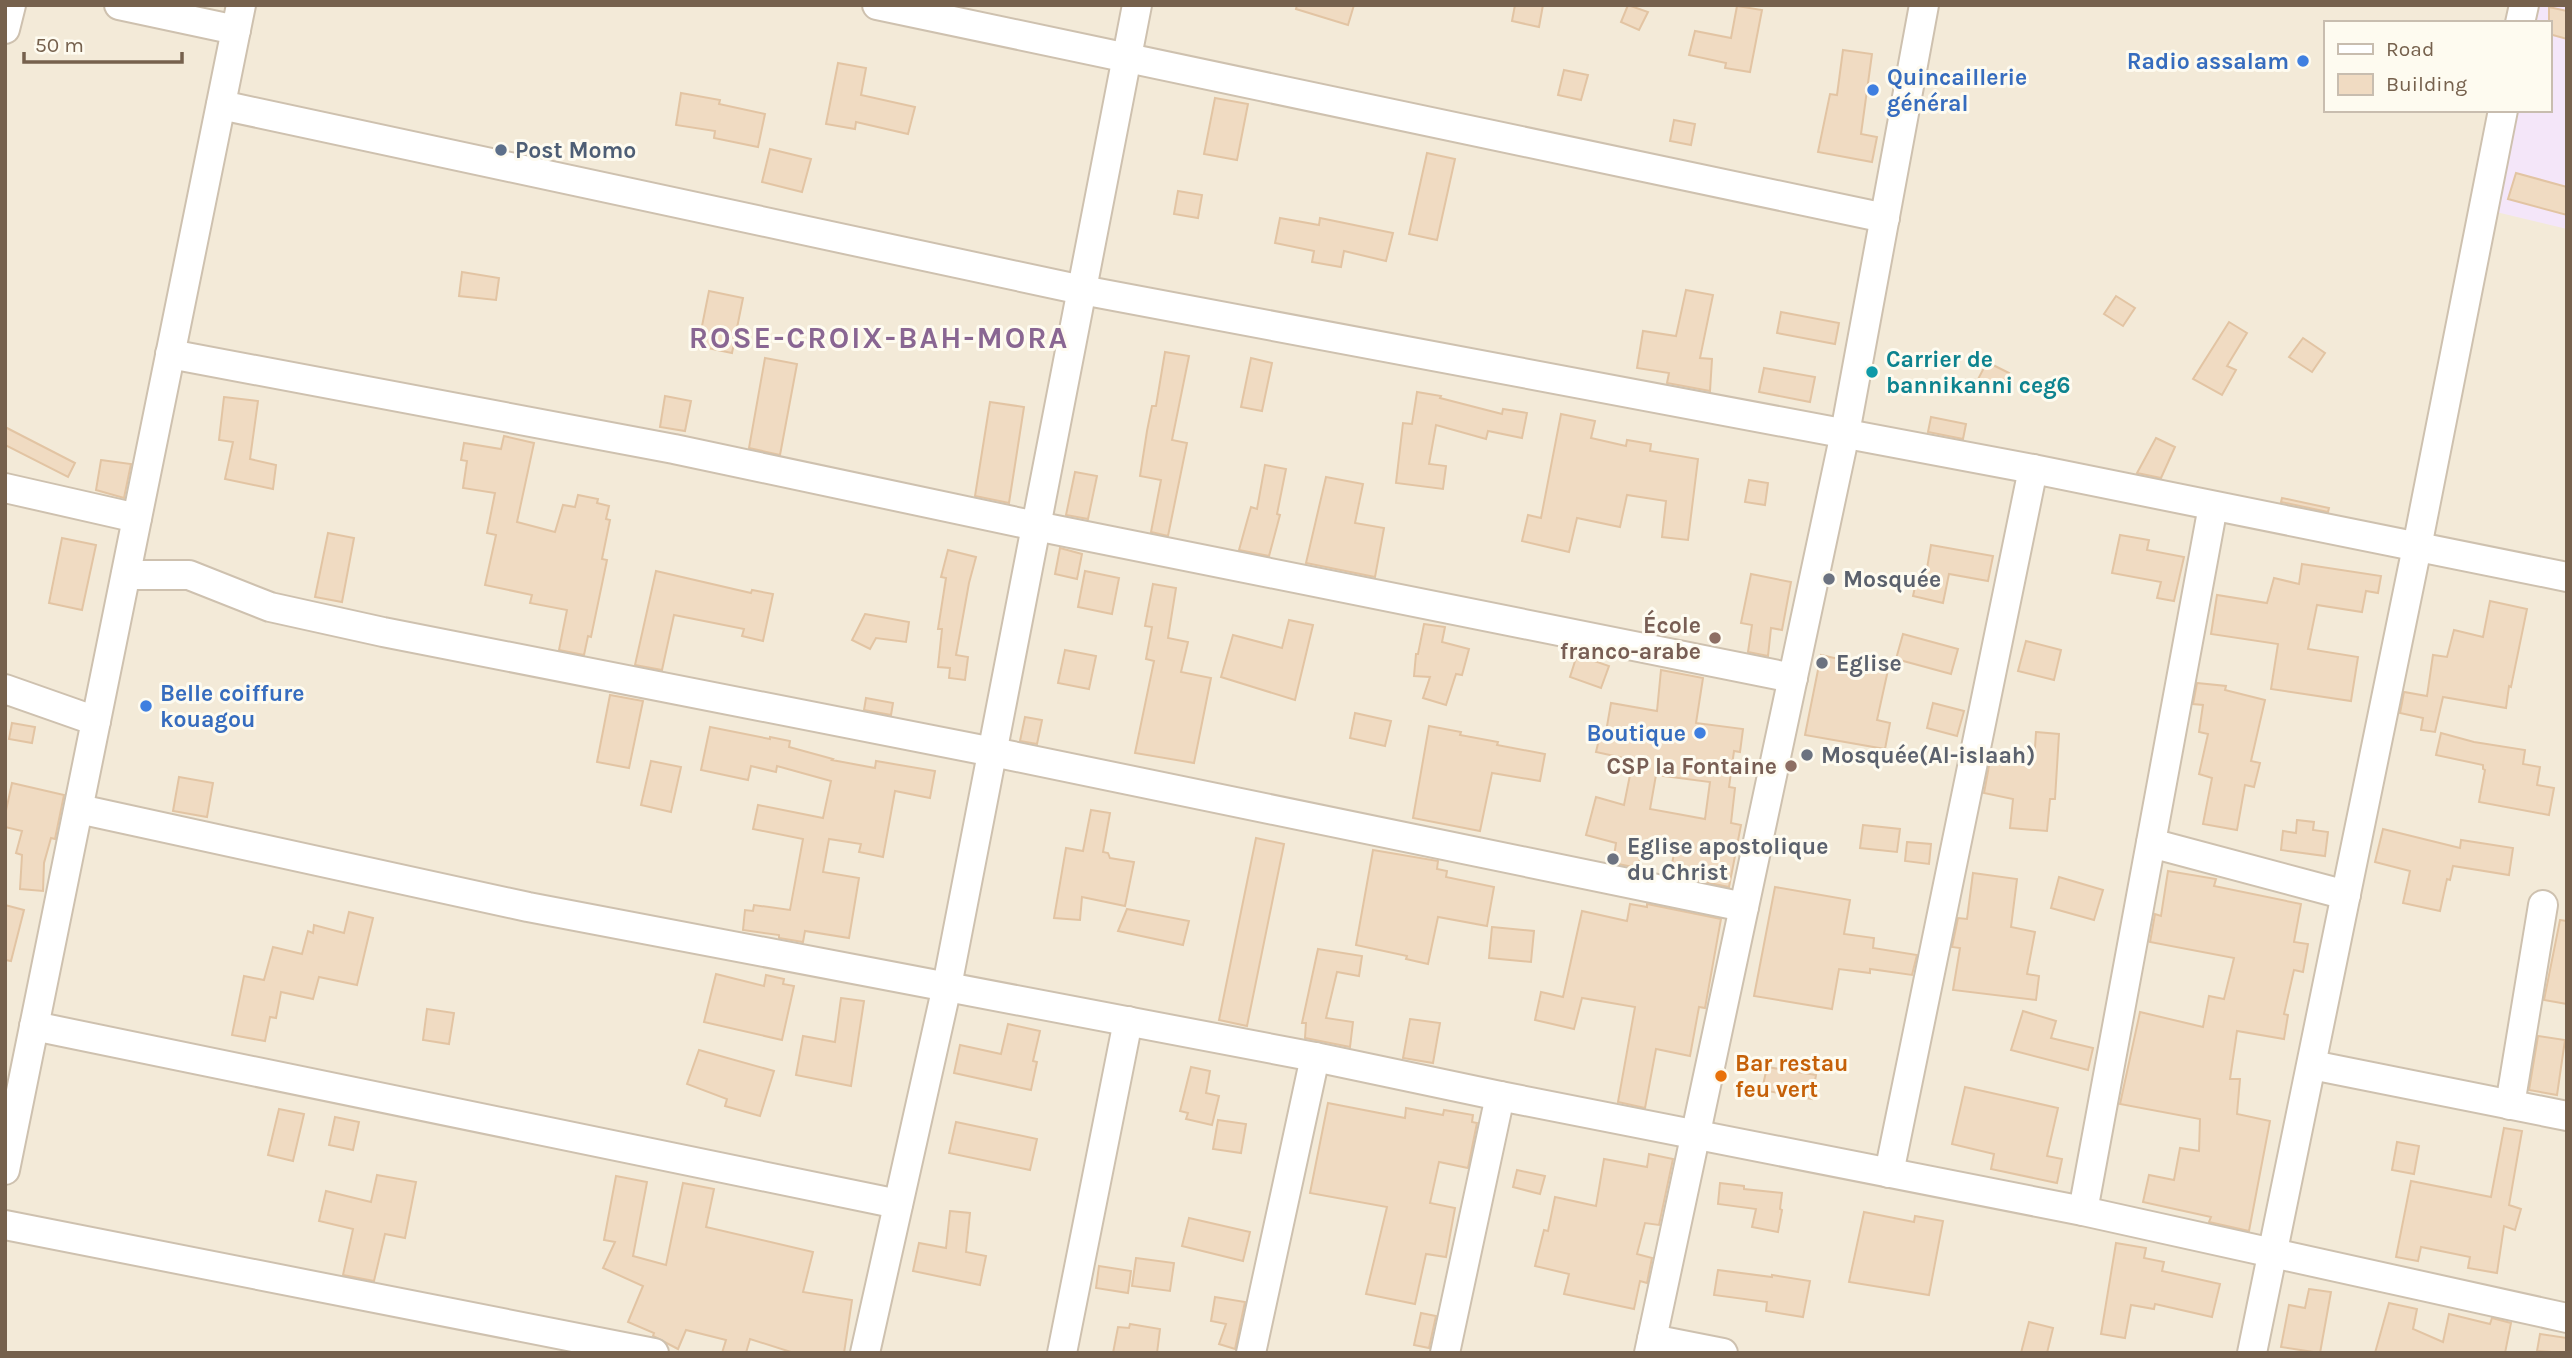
<svg xmlns="http://www.w3.org/2000/svg" width="2572" height="1358" font-family="Karla,sans-serif">
<style>
.residential{fill:#f3ead8;fill-rule:evenodd}
.education{fill:#f4e6f9}
.building{fill:#f0dbc2;stroke:#e2c4a3;stroke-width:2;fill-rule:evenodd}
.lines{fill:none;stroke-linecap:round;stroke-linejoin:round}
.minor-casing{stroke:#cec1af;stroke-width:32}
.minor{stroke:#fff;stroke-width:28}
.shop-dot{fill:#3f7fe0;stroke:#fefbf0;stroke-width:2.5}
.service-dot{fill:#5c6f8a;stroke:#fefbf0;stroke-width:2.5}
.culture-dot{fill:#0f9aa8;stroke:#fefbf0;stroke-width:2.5}
.worship-dot{fill:#6b7280;stroke:#fefbf0;stroke-width:2.5}
.education-dot{fill:#8d6e63;stroke:#fefbf0;stroke-width:2.5}
.food-dot{fill:#e8710a;stroke:#fefbf0;stroke-width:2.5}
.labels{text-anchor:middle;stroke-width:6;stroke-linejoin:round;paint-order:stroke}
.shop-label{font-size:23px;font-weight:bold;fill:#366cbe;stroke:#fefbf0;text-anchor:end}
.service-label{font-size:23px;font-weight:bold;fill:#4e5e75;stroke:#fefbf0;text-anchor:start}
.culture-label{font-size:23px;font-weight:bold;fill:#0d838f;stroke:#fefbf0;text-anchor:start}
.worship-label{font-size:23px;font-weight:bold;fill:#5b616d;stroke:#fefbf0;text-anchor:start}
.education-label{font-size:23px;font-weight:bold;fill:#785e54;stroke:#fefbf0;text-anchor:end}
.food-label{font-size:23px;font-weight:bold;fill:#c56008;stroke:#fefbf0;text-anchor:start}
.district-label{font-size:30px;font-weight:bold;letter-spacing:2px;fill:#896692;stroke:#fefbf0}
</style>
<rect width="100%" height="100%" fill="#fcf7ea"/>
<path class="residential" d="M5,5H2567V1353H5ZM2325,23H2549V110H2325Z"/>
<path class="education" d="M2533,5H2567V229L2492,211L2512,110H2549V23H2530Z"/>
<g class="building">
<path d="M1297,5H1354L1348,25L1296,9Z"/>
<path d="M1515,5H1543L1539,27L1512,21Z"/>
<path d="M1628,5L1648,12L1639,30L1621,22Z"/>
<path d="M1737,6L1762,10L1750,72L1725,68L1726,63L1689,55L1695,31L1731,38Z"/>
<path d="M2549,7L2567,11V39L2549,34Z"/>
<path d="M1843,50L1872,54L1861,134L1877,137L1872,162L1818,152L1830,94L1837,95Z"/>
<path d="M838,63L866,68L861,95L915,107L908,134L856,122L855,129L826,124Z"/>
<path d="M1564,70L1588,75L1581,100L1558,95Z"/>
<path d="M681,93L720,100L719,104L765,114L758,147L714,138L715,131L676,125Z"/>
<path d="M1215,98L1248,104L1237,160L1204,154Z"/>
<path d="M1674,120L1695,124L1691,145L1670,141Z"/>
<path d="M770,149L811,159L802,192L762,182Z"/>
<path d="M1427,153L1455,159L1437,240L1409,234Z"/>
<path d="M2516,173L2567,187V215L2508,199Z"/>
<path d="M1178,191L1202,195L1198,218L1174,214Z"/>
<path d="M1280,218L1319,225L1320,218L1393,233L1386,261L1344,251L1341,267L1312,262L1314,251L1275,243Z"/>
<path d="M462,272L499,278L496,300L459,296Z"/>
<path d="M1686,290L1713,295L1700,358L1712,359L1710,391L1667,383L1669,373L1637,368L1643,331L1676,336Z"/>
<path d="M709,291L743,298L732,353L698,346Z"/>
<path d="M2116,296L2135,308L2123,326L2104,314Z"/>
<path d="M1781,312L1839,323L1835,344L1777,333Z"/>
<path d="M2229,322L2247,333L2227,366L2236,370L2222,395L2193,379Z"/>
<path d="M2303,338L2325,353L2312,372L2289,357Z"/>
<path d="M1165,352L1189,356L1172,440L1187,443L1168,536L1151,532L1161,480L1140,476L1147,431L1152,406H1156Z"/>
<path d="M765,358L797,364L780,455L749,448Z"/>
<path d="M1251,358L1272,363L1262,411L1241,407Z"/>
<path d="M1987,362L2009,373L1998,393L1977,381Z"/>
<path d="M1764,368L1815,377L1810,402L1759,392Z"/>
<path d="M1417,392L1441,396L1440,398L1502,414L1503,409L1527,413L1522,438L1488,431L1486,439L1436,425L1429,464L1446,466L1443,489L1396,483L1403,423L1412,424Z"/>
<path d="M665,396L691,401L685,431L660,427Z"/>
<path d="M224,397L258,401L250,459L276,465L273,489L225,479L233,442L219,440Z"/>
<path d="M990,402L1024,407L1009,503L975,496Z"/>
<path d="M1561,414L1595,421L1591,438L1626,446L1627,440L1651,444L1650,451L1698,459L1688,540L1662,537L1666,501L1627,495L1620,527L1577,518L1569,552L1522,541L1528,515L1541,518Z"/>
<path d="M1931,417L1966,424L1963,439L1928,432Z"/>
<path d="M5,427L75,463L68,477L5,445Z"/>
<path d="M504,436L534,443L517,522L555,532L563,505L575,507L578,495L598,499L597,503L609,506L606,519L610,520L602,559L607,560L591,637L588,636L584,655L559,650L567,610L530,603L532,595L485,585L496,535L487,533L495,493L463,488L467,461L461,460L464,443L501,449Z"/>
<path d="M2156,438L2175,447L2161,478L2137,473Z"/>
<path d="M101,460L131,464L124,498L96,490Z"/>
<path d="M1265,465L1286,469L1277,514L1280,515L1269,556L1239,550L1251,507L1257,509Z"/>
<path d="M1075,472L1097,476L1088,519L1066,515Z"/>
<path d="M1326,477L1363,484L1355,523L1384,528L1375,577L1306,563Z"/>
<path d="M1749,480L1768,483L1765,505L1745,502Z"/>
<path d="M2282,498L2329,508L2328,512L2281,502Z"/>
<path d="M328,533L354,538L342,602L315,597Z"/>
<path d="M2120,535L2149,540L2147,550L2184,557L2174,601L2157,598L2161,582L2112,573Z"/>
<path d="M62,538L96,545L82,610L49,603Z"/>
<path d="M1931,545L1993,556L1988,581L1949,574L1943,603L1913,596L1917,578L1925,580Z"/>
<path d="M1060,548L1082,554L1077,579L1055,574Z"/>
<path d="M948,550L976,557L969,583L956,655L968,657L965,680L949,678L950,668L938,667L942,629H938L946,578L941,577Z"/>
<path d="M2302,564L2381,576L2378,593L2366,591L2362,612L2317,605L2308,649L2358,657L2351,701L2271,689L2278,644L2211,634L2217,595L2267,603L2274,578L2299,584Z"/>
<path d="M656,571L751,593L752,590L773,594L763,641L742,636L744,629L674,615L662,670L635,665Z"/>
<path d="M1085,571L1119,578L1112,614L1078,607Z"/>
<path d="M1751,574L1791,582L1782,630L1771,628L1768,656L1748,652L1752,625L1741,623Z"/>
<path d="M1153,584L1176,588L1168,638L1188,642L1181,672L1211,678L1194,763L1135,753L1154,661L1146,659L1152,627L1145,626Z"/>
<path d="M2490,601L2527,609L2511,687L2509,686L2506,708L2443,697L2435,732L2421,730L2423,718L2400,713L2404,692L2427,696L2433,655L2447,657L2454,630L2483,637Z"/>
<path d="M865,614L909,622L906,642L876,638L870,649L852,640Z"/>
<path d="M1289,620L1313,625L1295,700L1221,677L1233,635L1282,648Z"/>
<path d="M1424,624L1445,627L1442,642L1469,649L1462,675L1456,674L1446,705L1423,698L1430,677L1414,676L1416,654H1418Z"/>
<path d="M1903,634L1958,649L1951,674L1896,659Z"/>
<path d="M2026,641L2061,650L2054,680L2018,671Z"/>
<path d="M1065,650L1096,656L1089,689L1058,683Z"/>
<path d="M1577,655L1609,666L1601,688L1570,677Z"/>
<path d="M1821,655L1888,670L1877,720L1890,723L1885,749L1805,735Z"/>
<path d="M1661,670L1703,678L1696,723L1743,729L1740,752L1734,751L1729,787L1735,788L1731,823L1741,825L1729,887L1670,875L1675,848L1643,843L1638,868L1613,863L1616,843L1586,835L1596,797L1624,805L1633,760L1596,752L1601,731L1606,732L1611,703L1657,711ZM1656,775L1710,782L1705,819L1650,809Z"/>
<path d="M2197,683L2226,686L2225,690L2265,700L2251,761L2260,763L2254,787L2245,785L2237,830L2203,824L2212,778L2199,774L2208,734L2199,732L2203,705L2193,704Z"/>
<path d="M610,695L643,701L629,768L597,762Z"/>
<path d="M866,698L893,703L891,715L864,710Z"/>
<path d="M1933,703L1964,711L1957,736L1927,728Z"/>
<path d="M1355,713L1391,721L1385,746L1350,738Z"/>
<path d="M1025,717L1042,720L1037,744L1020,741Z"/>
<path d="M12,723L35,727L32,743L9,739Z"/>
<path d="M1429,726L1461,732L1460,735L1498,742L1497,745L1545,754L1540,781L1492,773L1480,831L1413,818Z"/>
<path d="M710,727L770,739V737L790,741L789,747L833,759L832,760L875,768L876,761L935,771L930,798L895,791L883,857L859,852L861,844L829,839L823,872L859,878L849,938L805,931L803,942L779,938V935L743,930L745,910L753,911L754,905L790,910L803,839L753,829L758,805L823,818L831,781L777,766L776,772L751,766L748,780L701,770Z"/>
<path d="M2036,732L2059,734L2055,799H2050L2047,831L2010,828L2013,799L1984,793L1991,755L2034,763Z"/>
<path d="M2441,733L2474,742L2525,750L2523,764L2540,767L2537,785L2554,788L2549,815L2479,802L2485,770L2483,769V765L2436,755Z"/>
<path d="M651,761L681,767L671,812L641,805Z"/>
<path d="M179,777L213,783L207,817L173,811Z"/>
<path d="M12,783L64,795L55,839L51,838L44,863L43,891L20,889L22,855L16,853L22,831L5,827V815Z"/>
<path d="M1091,810L1110,813L1103,852L1108,853L1110,858L1134,862L1125,906L1082,897L1080,920L1054,918L1066,848L1083,851Z"/>
<path d="M2297,820L2314,822L2313,830L2328,832L2325,856L2281,850L2283,831L2296,833Z"/>
<path d="M1863,825L1900,829L1897,852L1860,848Z"/>
<path d="M2383,829L2460,848L2461,840L2513,848L2509,875L2453,866L2450,880L2447,879L2440,911L2403,903L2410,871L2375,862Z"/>
<path d="M1256,838L1284,844L1247,1026L1219,1020Z"/>
<path d="M1907,842L1931,844L1929,864L1905,861Z"/>
<path d="M1373,850L1438,861L1437,869L1447,871L1446,877L1494,887L1487,926L1438,917L1428,964L1406,959L1407,956L1356,945Z"/>
<path d="M2168,871L2216,879L2214,886L2301,904L2294,942L2308,944L2303,972L2294,970L2284,1014L2288,1015L2284,1039L2237,1031L2230,1079H2240L2237,1114L2270,1121L2249,1231L2209,1222L2211,1217L2143,1202L2149,1175L2174,1180L2180,1148L2199,1151L2200,1119L2120,1104L2140,1012L2203,1027L2209,996L2224,999L2234,958L2150,942L2155,914L2161,916Z"/>
<path d="M1973,873L2017,879L2011,927L2035,932L2027,974L2039,976L2036,1000L1953,990L1960,948L1952,947L1958,918L1967,919Z"/>
<path d="M2059,877L2103,890L2094,920L2051,908Z"/>
<path d="M1775,887L1850,900L1844,934L1874,938L1873,948L1917,955L1912,975L1870,969V973L1839,969L1832,1009L1754,996Z"/>
<path d="M1630,904L1647,907V904L1721,919L1705,1008L1699,1007L1690,1056L1656,1049L1645,1108L1618,1102L1635,1007L1582,998L1574,1029L1535,1020L1541,992L1563,997L1582,911L1627,921Z"/>
<path d="M5,905L24,910L11,961L5,960Z"/>
<path d="M1127,909L1189,921L1183,945L1118,931Z"/>
<path d="M349,912L373,918L357,985L319,977L313,999L281,992L276,1018L270,1017L265,1041L232,1035L244,976L264,980L273,947L302,954L308,931L313,933L314,925L344,933Z"/>
<path d="M2560,920L2567,921V1004L2544,1000Z"/>
<path d="M1492,927L1534,931L1531,962L1489,958Z"/>
<path d="M1318,949L1362,956L1359,976L1337,972L1326,1018L1353,1022L1350,1047L1305,1038L1306,1023H1302Z"/>
<path d="M716,974L764,986L766,975L784,979L783,984L794,986L782,1040L704,1022Z"/>
<path d="M841,998L864,1001L851,1086L796,1075L803,1036L835,1042Z"/>
<path d="M427,1009L454,1013L449,1044L423,1040Z"/>
<path d="M2023,1011L2056,1021L2051,1038L2093,1048L2088,1070L2011,1050Z"/>
<path d="M1410,1019L1440,1023L1433,1063L1403,1058Z"/>
<path d="M1008,1024L1040,1031L1033,1061L1037,1062L1031,1090L954,1073L960,1045L1001,1054Z"/>
<path d="M2538,1036L2565,1040L2557,1095L2529,1090Z"/>
<path d="M699,1050L774,1071L760,1116L725,1106L727,1099L687,1084Z"/>
<path d="M1191,1067L1210,1071L1206,1093L1219,1096L1212,1125L1186,1119L1188,1113L1180,1111Z"/>
<path d="M1767,1067L1816,1075L1812,1099L1762,1090Z"/>
<path d="M1965,1087L2058,1108L2047,1156L2062,1159L2057,1183L1991,1169L1994,1154L1952,1144Z"/>
<path d="M1328,1103L1405,1118L1406,1108L1443,1115L1444,1110L1473,1115L1472,1122L1477,1123L1468,1168L1439,1162L1430,1203L1455,1208L1446,1257L1426,1254L1415,1304L1366,1294L1387,1207L1310,1193Z"/>
<path d="M279,1109L304,1114L293,1161L268,1155Z"/>
<path d="M335,1117L359,1122L353,1150L329,1145Z"/>
<path d="M1218,1120L1246,1124L1241,1153L1213,1149Z"/>
<path d="M956,1122L1037,1139L1030,1170L949,1153Z"/>
<path d="M2504,1128L2522,1131L2509,1205L2521,1209L2515,1230L2504,1226L2497,1273L2468,1268L2470,1257L2421,1247L2418,1261L2396,1257L2411,1181L2491,1197Z"/>
<path d="M2397,1142L2419,1146L2414,1174L2392,1170Z"/>
<path d="M1649,1154L1673,1159L1659,1225L1645,1223L1637,1254L1652,1258L1647,1283L1640,1281L1634,1309L1564,1294L1569,1274L1535,1266L1544,1230L1548,1231L1555,1197L1596,1206L1604,1159L1647,1167Z"/>
<path d="M1517,1170L1545,1176L1540,1194L1513,1187Z"/>
<path d="M377,1175L416,1182L405,1238L385,1234L374,1281L343,1275L353,1229L319,1221L326,1191L371,1202Z"/>
<path d="M616,1176L647,1182L633,1256L666,1265L683,1183L714,1189L706,1227L813,1252L803,1292L852,1300L844,1353H794L750,1339L746,1353H722L726,1340L686,1330L678,1349L653,1336L654,1333L628,1322L643,1286L603,1268L615,1242L604,1240Z"/>
<path d="M1720,1183L1744,1186V1189L1782,1193L1780,1209L1782,1210L1778,1232L1752,1227L1756,1209L1718,1204Z"/>
<path d="M950,1211L970,1213L966,1252L986,1256L980,1285L913,1271L919,1243L946,1248Z"/>
<path d="M1864,1212L1914,1222L1915,1216L1943,1221L1929,1295L1849,1282Z"/>
<path d="M1189,1218L1250,1232L1243,1261L1182,1246Z"/>
<path d="M2116,1243L2146,1248L2144,1258L2164,1262L2162,1271L2220,1284L2212,1317L2155,1304L2154,1309L2131,1305L2125,1338L2101,1334Z"/>
<path d="M1136,1258L1174,1263L1170,1291L1132,1286Z"/>
<path d="M1099,1266L1131,1271L1128,1293L1096,1288Z"/>
<path d="M1718,1270L1772,1277V1275L1810,1281L1803,1317L1766,1311L1767,1302L1714,1295Z"/>
<path d="M2309,1289L2331,1292L2320,1353L2281,1347L2289,1305L2305,1308Z"/>
<path d="M1215,1297L1245,1302L1235,1349L1219,1344L1226,1324L1211,1321Z"/>
<path d="M2389,1303L2417,1309L2413,1329L2443,1342L2449,1314L2490,1324L2492,1318L2511,1323L2505,1353H2375Z"/>
<path d="M1421,1313L1436,1316L1429,1348L1414,1345Z"/>
<path d="M2029,1322L2053,1328L2047,1353H2021Z"/>
<path d="M1130,1324L1160,1329L1157,1353H1113L1118,1327L1129,1328Z"/>
<path d="M2540,1334L2567,1338V1353L2537,1351Z"/>
</g>
<g class="lines">
<g class="minor-casing">
<g id="minor">
<path d="M119,5L236,30"/>
<path d="M877,5L1885,218"/>
<path d="M2520,23L2524,5"/>
<path d="M5,29L11,5"/>
<path d="M221,105L1082,290L2033,469L2567,577"/>
<path d="M170,354L674,449L1036,526L1793,678"/>
<path d="M5,488L137,518"/>
<path d="M126,575H189L270,607L383,632L993,752L1744,907"/>
<path d="M5,689L96,721"/>
<path d="M79,809L528,907L1315,1057L1500,1096L2083,1211L2567,1318"/>
<path d="M2151,843L2346,895"/>
<path d="M34,1026L898,1204"/>
<path d="M2312,1065L2567,1116"/>
<path d="M2510,1105L2543,905"/>
<path d="M5,1170L241,5"/>
<path d="M1889,1173L2033,469"/>
<path d="M2083,1211L2213,506"/>
<path d="M5,1225L654,1353"/>
<path d="M1652,1339L1723,1353"/>
<path d="M865,1353L947,986L1137,5"/>
<path d="M1062,1353L1128,1021"/>
<path d="M1251,1353L1315,1057"/>
<path d="M1445,1353L1500,1096"/>
<path d="M1649,1353L1845,433L1924,5"/>
<path d="M2252,1353L2417,547L2503,110"/>
</g>
</g>
<use href="#minor" class="minor"/>
</g>
<g class="shop-dot">
<circle cx="2303" cy="61" r="7"/>
<circle cx="1873" cy="90" r="7"/>
<circle cx="146" cy="706" r="7"/>
<circle cx="1700" cy="733" r="7"/>
</g>
<circle class="service-dot" cx="501" cy="150" r="7"/>
<circle class="culture-dot" cx="1872" cy="372" r="7"/>
<g class="worship-dot">
<circle cx="1829" cy="579" r="7"/>
<circle cx="1822" cy="663" r="7"/>
<circle cx="1807" cy="755" r="7"/>
<circle cx="1613" cy="859" r="7"/>
</g>
<g class="education-dot">
<circle cx="1715" cy="638" r="7"/>
<circle cx="1791" cy="766" r="7"/>
</g>
<circle class="food-dot" cx="1721" cy="1076" r="7"/>
<g class="labels">
<g class="shop-label">
<text x="2289" y="69">Radio assalam</text>
<text x="1887" y="85" text-anchor="start">Quincaillerie<tspan x="1887" dy="26">général</tspan></text>
<text x="160" y="701" text-anchor="start">Belle coiffure<tspan x="160" dy="26">kouagou</tspan></text>
<text x="1686" y="741">Boutique</text>
</g>
<g class="service-label">
<text x="515" y="158">Post Momo</text>
</g>
<g class="culture-label">
<text x="1886" y="367">Carrier de<tspan x="1886" dy="26">bannikanni ceg6</tspan></text>
</g>
<g class="worship-label">
<text x="1843" y="587">Mosquée</text>
<text x="1836" y="671">Eglise</text>
<text x="1821" y="763">Mosquée(Al-islaah)</text>
<text x="1627" y="854">Eglise apostolique<tspan x="1627" dy="26">du Christ</tspan></text>
</g>
<g class="education-label">
<text x="1701" y="633">École<tspan x="1701" dy="26">franco-arabe</tspan></text>
<text x="1777" y="774">CSP la Fontaine</text>
</g>
<g class="food-label">
<text x="1735" y="1071">Bar restau<tspan x="1735" dy="26">feu vert</tspan></text>
</g>
<g class="district-label">
<text x="879" y="348">ROSE-CROIX-BAH-MORA</text>
</g>
</g>
<rect width="2572" height="1358" fill="none" stroke="#76614d" stroke-width="14"/>
<rect x="2324" y="21" width="228" height="91" fill="#fefbf0" stroke="#c8bdaf" stroke-width="2"/>
<rect x="2338" y="44" width="35" height="10" fill="#ffffff" stroke="#c8bdaf" stroke-width="2"/>
<text x="2386" y="56" font-size="21" fill="#76614d">Road</text>
<rect x="2338" y="74" width="35" height="21" fill="#f0dbc2" stroke="#c8bdaf" stroke-width="2"/>
<text x="2386" y="91" font-size="21" fill="#76614d">Building</text>
<path d="M24 52v10h158v-10" fill="none" stroke="#76614d" stroke-width="3.5"/>
<text x="35" y="52" font-size="21" fill="#76614d" stroke="#fefbf0" stroke-width="5" paint-order="stroke">50 m</text>
</svg>
